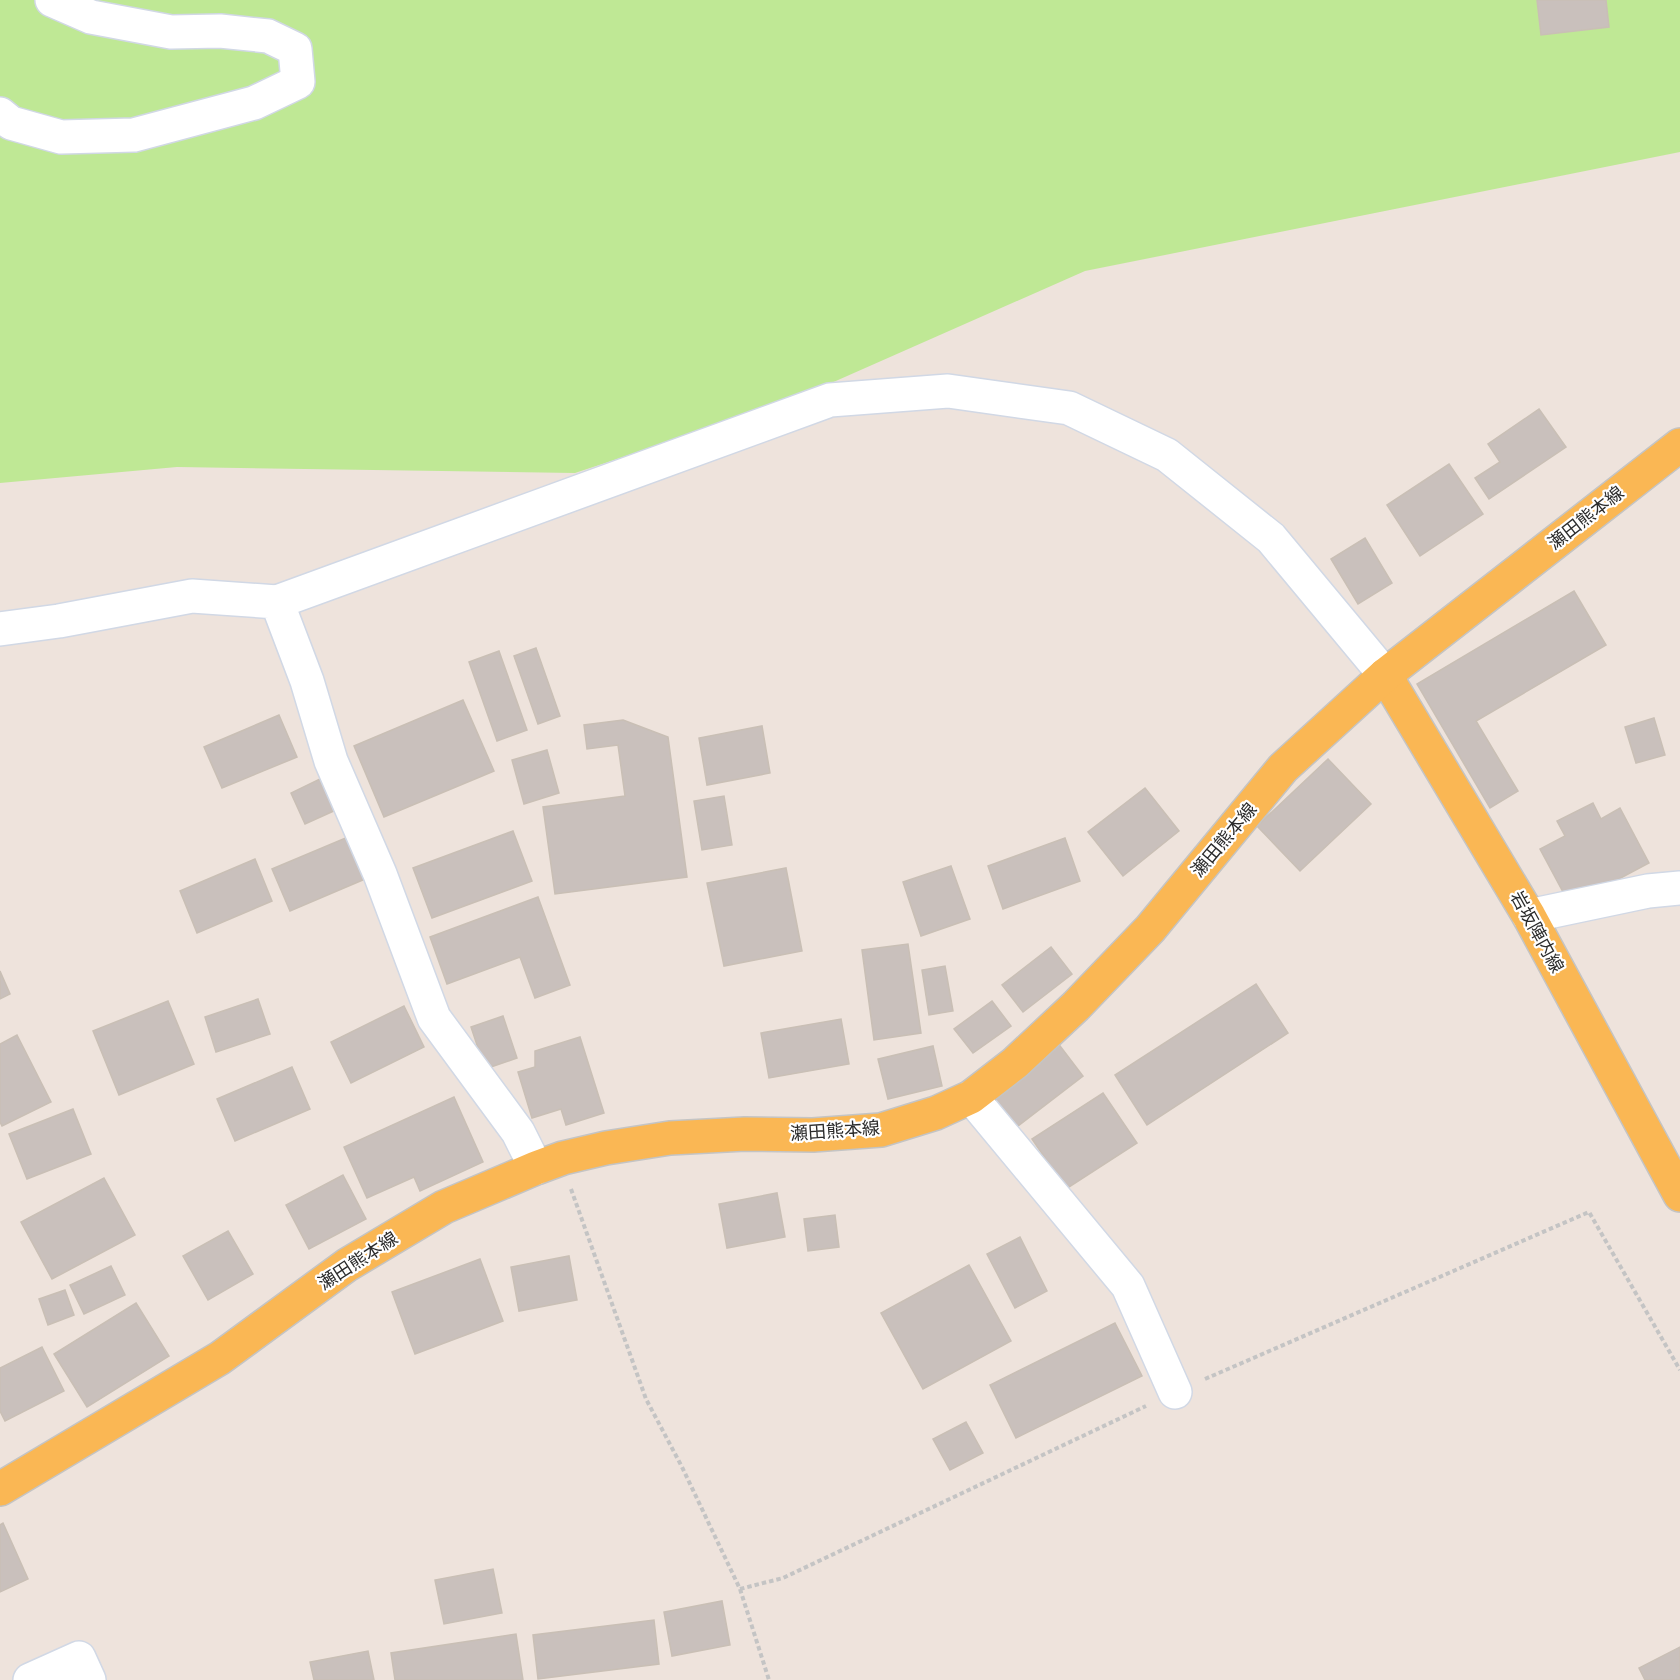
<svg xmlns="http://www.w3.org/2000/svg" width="1680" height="1680" font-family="'Work Sans','Noto Sans JP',sans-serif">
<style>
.green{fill:#bfe895}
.building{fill:#c9c0bc;stroke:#c9bfb5;stroke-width:1.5}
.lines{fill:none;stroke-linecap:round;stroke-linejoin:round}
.minor-casing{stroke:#d1d8e5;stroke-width:36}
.major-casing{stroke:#c4c4c4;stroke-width:36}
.path{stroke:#c4c4c4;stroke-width:4;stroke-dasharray:4.5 3;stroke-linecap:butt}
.minor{stroke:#fff;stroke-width:33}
.major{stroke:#fab754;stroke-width:33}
.labels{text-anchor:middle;stroke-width:4.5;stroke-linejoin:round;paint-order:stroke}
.street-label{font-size:18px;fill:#2b2b2b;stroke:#fff}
</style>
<rect width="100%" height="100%" fill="#eee3dc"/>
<path class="green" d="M0,0H1680V152L1085,271L786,403L575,473L177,467L0,483Z"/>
<g class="building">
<path d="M1537,0H1606L1609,27L1541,35Z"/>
<path d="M1539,409L1566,447L1489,499L1475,478L1500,462L1488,444Z"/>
<path d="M1449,464L1483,514L1420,556L1387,505Z"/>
<path d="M1365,538L1392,583L1358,604L1331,559Z"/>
<path d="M1574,591L1606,645L1476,721L1518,791L1490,808L1417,684Z"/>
<path d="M536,648L560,716L538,724L514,656Z"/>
<path d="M499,651L527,730L497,741L469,662Z"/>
<path d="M463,700L494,771L384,817L354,746Z"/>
<path d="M279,715L297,757L222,788L204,747Z"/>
<path d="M1654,718L1665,755L1636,763L1625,727Z"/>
<path d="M623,720L668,737L687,877L555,894L543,807L625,796L618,745L587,749L584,725Z"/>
<path d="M762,726L770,773L707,785L699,738Z"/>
<path d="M547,750L559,793L524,804L512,760Z"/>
<path d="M1328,759L1371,804L1300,871L1257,826Z"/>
<path d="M324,777L338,809L305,824L291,793Z"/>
<path d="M1145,788L1179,831L1123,876L1088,832Z"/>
<path d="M724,796L732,845L702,850L694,801Z"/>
<path d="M1593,803L1601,819L1620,808L1649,863L1570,905L1540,849L1565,836L1557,821Z"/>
<path d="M513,831L532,881L432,918L413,868Z"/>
<path d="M348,837L365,879L290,911L272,869Z"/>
<path d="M1065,838L1080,881L1003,909L988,866Z"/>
<path d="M255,859L272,901L197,933L180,891Z"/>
<path d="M951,866L970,919L921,936L903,882Z"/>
<path d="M786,868L802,951L724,966L707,883Z"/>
<path d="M538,897L570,985L535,998L520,957L447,984L430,937Z"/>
<path d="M908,944L921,1033L874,1040L862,950Z"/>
<path d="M1051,947L1072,974L1023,1012L1002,985Z"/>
<path d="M945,966L953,1011L929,1015L922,970Z"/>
<path d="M0,971L10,994L0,999Z"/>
<path d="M1256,984L1288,1033L1147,1125L1115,1075Z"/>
<path d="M258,999L270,1034L216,1052L205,1017Z"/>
<path d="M168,1001L194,1064L119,1095L93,1031Z"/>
<path d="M992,1001L1011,1026L973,1053L954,1029Z"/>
<path d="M404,1006L424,1047L351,1083L331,1042Z"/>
<path d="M503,1016L517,1058L485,1069L471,1027Z"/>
<path d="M841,1019L849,1064L769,1078L761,1033Z"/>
<path d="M17,1035L51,1102L2,1126L0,1122V1044Z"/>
<path d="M580,1037L604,1113L566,1125L561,1109L532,1118L518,1072L535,1067V1051Z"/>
<path d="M1057,1042L1083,1076L1014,1129L988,1096Z"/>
<path d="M933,1046L942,1086L888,1099L878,1059Z"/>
<path d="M292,1067L310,1109L235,1141L217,1099Z"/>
<path d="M1103,1093L1137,1143L1066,1189L1032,1139Z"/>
<path d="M454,1097L483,1162L420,1191L414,1177L367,1198L344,1147Z"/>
<path d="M73,1109L91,1154L27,1179L9,1134Z"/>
<path d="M343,1175L366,1219L309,1249L286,1205Z"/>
<path d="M104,1178L135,1235L52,1279L21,1222Z"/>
<path d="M777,1193L785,1237L727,1248L719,1204Z"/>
<path d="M835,1215L839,1247L808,1251L804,1219Z"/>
<path d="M228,1231L253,1274L208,1300L183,1256Z"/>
<path d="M1020,1237L1047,1291L1015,1308L987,1254Z"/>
<path d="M569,1256L577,1300L519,1311L511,1267Z"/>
<path d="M480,1259L503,1321L415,1354L392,1292Z"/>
<path d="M969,1265L1011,1341L923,1389L881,1313Z"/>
<path d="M111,1266L125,1295L84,1314L70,1285Z"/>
<path d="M65,1290L74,1315L48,1325L39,1299Z"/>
<path d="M136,1303L169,1356L87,1407L54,1354Z"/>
<path d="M1115,1323L1142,1376L1016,1438L990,1385Z"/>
<path d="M42,1347L64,1391L5,1421L0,1411V1368Z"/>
<path d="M966,1422L983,1453L950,1470L933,1439Z"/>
<path d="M3,1523L28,1579L0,1592V1525Z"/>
<path d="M493,1569L502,1613L444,1624L435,1580Z"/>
<path d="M722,1601L730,1645L672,1656L664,1612Z"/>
<path d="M654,1620L659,1664L538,1679L533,1635Z"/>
<path d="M516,1634L523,1680H395L391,1653Z"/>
<path d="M1680,1647V1680H1645L1639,1668Z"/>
<path d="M368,1651L374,1680H314L310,1662Z"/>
</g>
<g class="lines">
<g class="minor-casing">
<g id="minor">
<path d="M0,114L11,123L61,137L134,135L254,103L298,82L295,49L268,36L220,31L171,32L91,17L52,0"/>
<path d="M277,602L830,400L948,391L1069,408L1167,455L1271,538L1385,675"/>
<path d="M0,629L59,621L192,596L277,602L307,681L331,761L380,874L434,1018L518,1132L536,1168"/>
<path d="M1529,916L1648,891L1680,888"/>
<path d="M971,1097L1128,1286L1175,1392"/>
<path d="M30,1680L79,1658L89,1680"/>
</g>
</g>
<g class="major-casing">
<g id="major">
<path d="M1385,675L1529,916L1680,1195"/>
<path d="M0,1489L220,1358L347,1265L444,1207L536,1168L563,1158L606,1148L670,1138L745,1134L813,1135L881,1130L936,1113L971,1097L1015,1063L1076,1006L1150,929L1283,768L1385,675L1680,445"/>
</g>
</g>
<g class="path">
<path d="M571,1189L646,1399L682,1467L740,1589L769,1680"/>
<path d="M1205,1379L1589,1212L1680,1370"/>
<path d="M740,1589L783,1578L1146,1406"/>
</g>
<use href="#minor" class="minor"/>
<use href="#major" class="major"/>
</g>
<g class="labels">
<g class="street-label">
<text transform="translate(1586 518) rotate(-38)" y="6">瀬田熊本線</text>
<text transform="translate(1224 840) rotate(-50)" y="6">瀬田熊本線</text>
<text transform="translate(1537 932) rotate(61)" y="6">岩坂陣内線</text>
<text transform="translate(835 1131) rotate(-4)" y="6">瀬田熊本線</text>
<text transform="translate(358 1261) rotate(-33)" y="6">瀬田熊本線</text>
</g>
</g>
</svg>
